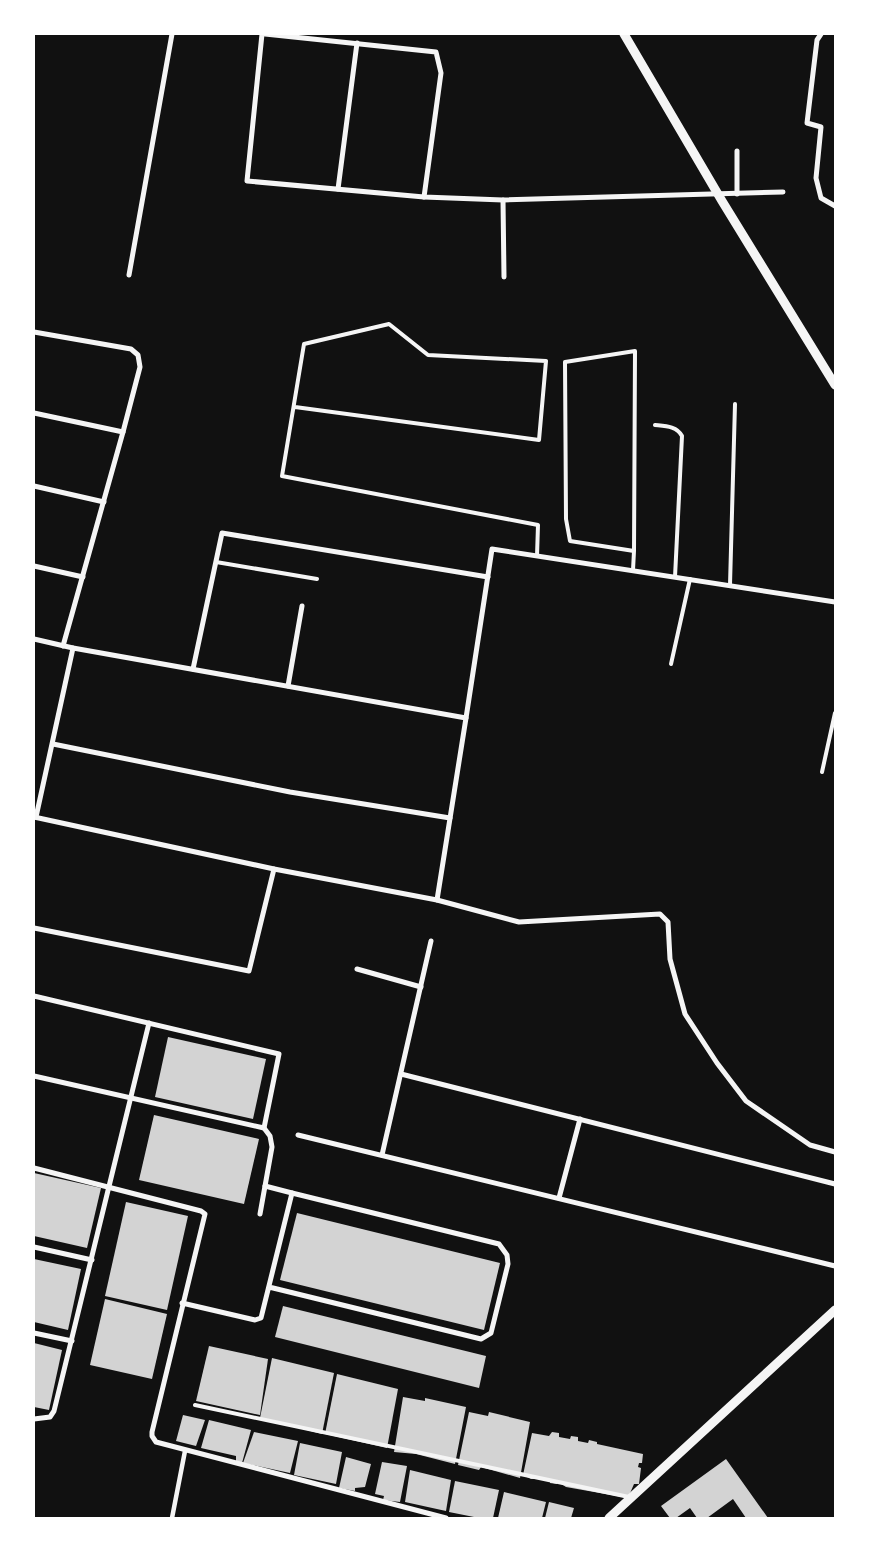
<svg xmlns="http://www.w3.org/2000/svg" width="869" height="1552" font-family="Manrope,sans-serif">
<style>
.building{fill:#d3d3d3}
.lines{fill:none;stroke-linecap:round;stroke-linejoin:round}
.service{stroke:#f5f5f5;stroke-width:4}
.pedestrian{stroke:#f5f5f5;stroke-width:4.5}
.minor{stroke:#f5f5f5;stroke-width:5}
.tertiary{stroke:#f5f5f5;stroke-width:9}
</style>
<rect width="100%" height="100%" fill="#111"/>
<g class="building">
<path d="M168,1037L266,1059L253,1119L155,1097Z"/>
<path d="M154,1115L259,1139L244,1204L139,1180Z"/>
<path d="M34,1173L101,1188L87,1248L34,1236Z"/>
<path d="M126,1202L188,1216L167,1310L105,1296Z"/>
<path d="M297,1213L500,1263L484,1330L280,1280Z"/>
<path d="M34,1259L81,1269L68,1330L34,1322Z"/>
<path d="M105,1299L167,1314L152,1379L90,1365Z"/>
<path d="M283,1306L486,1356L479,1388L275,1337Z"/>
<path d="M34,1343L62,1350L49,1410L34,1407Z"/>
<path d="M209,1346L268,1359L260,1415L196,1401Z"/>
<path d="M272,1358L334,1373L322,1434L260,1418Z"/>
<path d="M337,1374L398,1389L387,1448L325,1434Z"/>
<path d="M403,1397L425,1401V1398L466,1407L455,1464L416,1454L394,1452Z"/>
<path d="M469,1412L488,1416L489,1412L530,1422L520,1478L481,1467L479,1470L458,1465Z"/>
<path d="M183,1415L205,1420L196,1446L176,1441Z"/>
<path d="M209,1420L251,1430L242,1463L236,1461V1456L201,1448Z"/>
<path d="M254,1432L298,1441L290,1473L243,1463Z"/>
<path d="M552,1432L559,1433V1437L570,1439L571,1436L578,1437V1441L588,1443L589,1440L597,1442V1444L643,1454L642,1463H639L638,1467L641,1468L639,1484H634L628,1498L566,1487L557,1481V1484L550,1483V1481L536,1477V1479H531L523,1475L532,1433L549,1436Z"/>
<path d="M300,1443L342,1452L336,1484L294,1475Z"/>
<path d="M346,1457L371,1464L365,1487L355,1488V1491L339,1488Z"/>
<path d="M726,1459L768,1518H746L733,1499L707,1518H697L690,1508L676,1518H670L661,1506Z"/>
<path d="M382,1462L407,1466L400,1502L383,1500L384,1496L375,1494Z"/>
<path d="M410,1470L451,1480L446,1511L405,1502Z"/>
<path d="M455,1481L499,1490L493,1518H479L449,1512Z"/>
<path d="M504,1492L546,1502L542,1518H498Z"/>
<path d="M549,1502L574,1508L571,1518H545Z"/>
</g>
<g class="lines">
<g class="service">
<path d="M295,407L539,440L546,361L428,355L389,324L304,344L282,476L538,525L537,556"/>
<path d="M655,425C665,426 677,426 682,436L675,577"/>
<path d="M216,562L317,579"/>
<path d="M633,570L634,551L635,351L565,362L566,519L570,541L634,551"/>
<path d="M730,585L735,404"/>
<path d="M671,664L690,579"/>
<path d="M822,772L835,713"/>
<path d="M195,1405L629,1497"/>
</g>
<path class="pedestrian" d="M172,1518L185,1451"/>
<g class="minor">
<path d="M262,34L247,181L424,197L503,200L783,192"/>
<path d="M265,34L436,52L441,73L424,197"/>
<path d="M821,34L817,40L807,123L821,127L816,178L821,198L835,206"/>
<path d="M338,189L357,43"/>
<path d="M737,194V151"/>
<path d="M503,200L504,277"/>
<path d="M129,275L172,34"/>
<path d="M34,332L131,349L138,355L140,367L123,432"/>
<path d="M34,413L123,432L63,646"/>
<path d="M34,486L104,502"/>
<path d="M34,566L83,577"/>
<path d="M34,639L73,648L466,718L492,549L835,602"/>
<path d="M193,669L222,533L488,577"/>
<path d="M288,686L302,606"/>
<path d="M53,744L290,792L450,818"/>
<path d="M34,817L274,869L437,900L519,922L660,914L668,922L670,959L685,1014L717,1063L746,1101L810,1145L835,1152"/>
<path d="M36,817L73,648"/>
<path d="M437,900L466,718"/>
<path d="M34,928L249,971L274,869"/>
<path d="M357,969L421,987"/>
<path d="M34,996L279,1054L264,1128L34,1076"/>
<path d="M401,1074L835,1184"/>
<path d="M298,1135L835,1266"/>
<path d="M382,1155L431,941"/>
<path d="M34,1168L201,1211L205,1214L152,1432V1436L156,1442L446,1518"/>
<path d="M265,1186L292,1193"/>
<path d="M559,1198L580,1119"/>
<path d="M260,1214L272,1147L270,1136L264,1128"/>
<path d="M34,1247L92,1260"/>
<path d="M182,1303L255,1320L261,1318L292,1193L499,1244L507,1255L508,1264L491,1333L481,1339L269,1287"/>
<path d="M34,1333L72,1341"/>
<path d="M34,1419L50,1417L54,1411L149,1023"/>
</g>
<g class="tertiary">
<path d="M624,34L722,201L835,385"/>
<path d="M609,1518L835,1310"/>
</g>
</g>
<rect width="869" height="1552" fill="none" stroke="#ffffff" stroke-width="70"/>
</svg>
